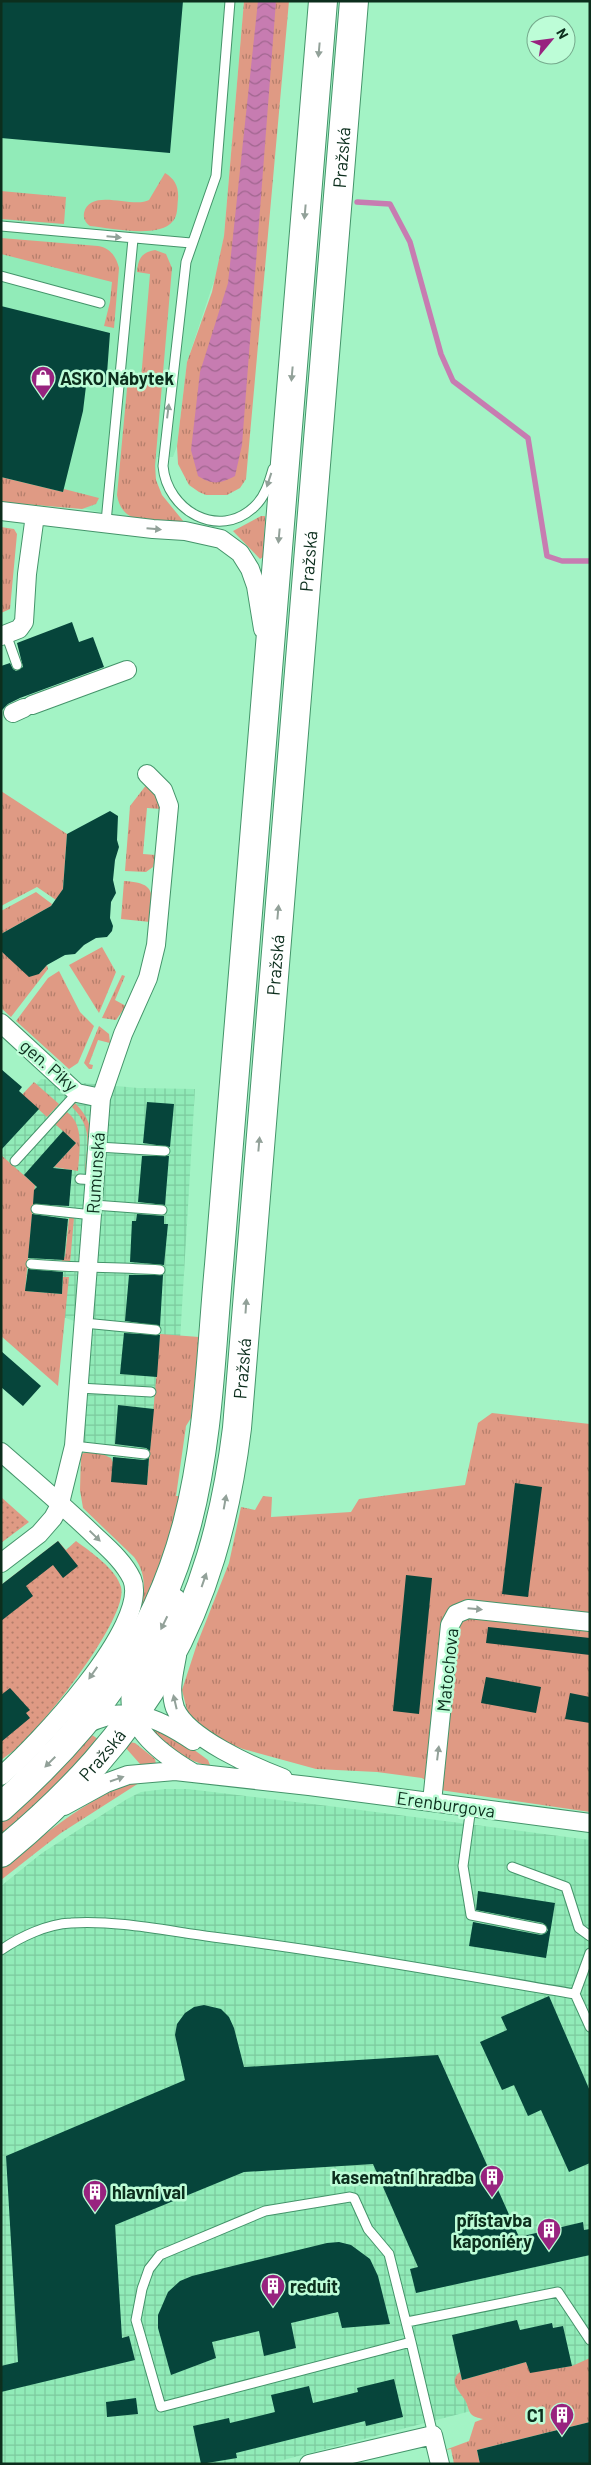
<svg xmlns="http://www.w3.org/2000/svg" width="591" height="2465" font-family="Barlow,sans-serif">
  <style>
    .built { fill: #91ebb8 }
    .industrial { fill: url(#industrial-grid) }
    .grass { fill: url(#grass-tufts) }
    .garden { fill: url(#garden-dots) }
    .water { fill: url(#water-waves) }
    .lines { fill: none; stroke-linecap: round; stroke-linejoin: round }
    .stream { stroke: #c77cb1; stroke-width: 5.5 }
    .building { fill: #06453b }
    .service-casing { stroke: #44946a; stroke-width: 11 }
    .minor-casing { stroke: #44946a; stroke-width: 20 }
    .primary-casing { stroke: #44946a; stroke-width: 30 }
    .service { stroke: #fff; stroke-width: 9 }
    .minor { stroke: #fff; stroke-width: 18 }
    .primary { stroke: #fff; stroke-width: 28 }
    .oneway { fill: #92a199 }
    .labels { text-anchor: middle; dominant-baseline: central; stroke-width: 5; stroke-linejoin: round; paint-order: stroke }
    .street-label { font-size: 18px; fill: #0c2e1d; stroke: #bdfdd7 }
    .poi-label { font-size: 18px; font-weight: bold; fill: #0c2e1d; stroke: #bdfdd7; text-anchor: start }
  </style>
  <defs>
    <pattern id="industrial-grid" width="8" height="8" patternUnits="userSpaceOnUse" patternTransform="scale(1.25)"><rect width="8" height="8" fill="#91ebb8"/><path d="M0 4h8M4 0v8" fill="none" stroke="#7cca9e"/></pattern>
    <pattern id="grass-tufts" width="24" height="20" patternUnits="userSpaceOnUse" patternTransform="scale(1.25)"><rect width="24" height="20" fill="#df9a84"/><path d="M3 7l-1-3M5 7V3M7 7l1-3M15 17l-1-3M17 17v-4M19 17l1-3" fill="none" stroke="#b37e6b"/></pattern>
    <pattern id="garden-dots" width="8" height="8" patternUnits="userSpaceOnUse" patternTransform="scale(1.25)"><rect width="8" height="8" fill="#df9a84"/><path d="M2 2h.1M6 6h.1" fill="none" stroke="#b37e6b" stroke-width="1.8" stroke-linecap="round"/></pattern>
    <pattern id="water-waves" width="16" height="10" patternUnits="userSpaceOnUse" patternTransform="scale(1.25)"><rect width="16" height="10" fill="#c77cb1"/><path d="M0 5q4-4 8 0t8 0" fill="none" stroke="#a0668f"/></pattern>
  </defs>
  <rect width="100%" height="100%" fill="#a3f3c5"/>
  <path class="built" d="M1 1H244L224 236 218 269 187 362 177 446 173 457H157L151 522 85 509 1 502Z"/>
  <path class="industrial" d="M41 1079 138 1088 195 1089 170 1508 129 1512 66 1443 74 1321 16 1300 1 1231V1121Z
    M165 1789H188L337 1807 590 1840V2380L268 2464H1V1886L42 1853 127 1799 141 1792Z"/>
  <path class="grass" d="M244 1H289L246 479 240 488 227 495H206L199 492 189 485 178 464 177 446 187 362 212 292 224 236Z
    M165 173C175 179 179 187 178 199 177 207 178 215 173 221 159 239 111 228 90 226 86 223 83 219 84 213 90 187 133 209 149 200Z
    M1 191 66 197 64 224 1 219Z
    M1 238 98 246C110 248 116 256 119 268L114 328 104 326 110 302 112 282 1 254Z
    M155 250 166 254 172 268 155 466 156 480 162 495 184 522C159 522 122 528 117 495L128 378 141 379 150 274 137 272C138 260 141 252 155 250Z
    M1 477 63 492 64 489 99 498 96 504 82 509 1 502Z
    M261 516H265V521L263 557 260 559 233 531Z
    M1 527 14 529 17 534 10 609 1 613Z
    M147 784 154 789 161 809 147 808 143 854 156 855 153 867 146 872 125 871 130 806Z
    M1 791 67 834 63 889 56 900 37 887 1 906Z
    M124 881C158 883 152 894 150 922L121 919Z
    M36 892 52 904 51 906 1 934V911Z
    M102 947 116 972 99 1013 69 965Z
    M1 951 39 974 47 965 48 969 11 1017 1 1008Z
    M59 971 80 1012 94 1026 78 1063 69 1069 16 1021 48 978Z
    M122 975 125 976 115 1000 126 1006 116 1020 102 1018Z
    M99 1026 109 1034 110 1043 98 1040 89 1064 93 1065 92 1069H89L84 1063Z
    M34 1082 59 1104 47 1117 26 1098 1 1117Z
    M75 1103C98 1127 91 1141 89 1172L85 1171C87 1143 93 1128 72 1107Z
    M67 1112C85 1125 79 1152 78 1171L54 1167 76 1143 55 1124Z
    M1 1155 35 1185 25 1291 62 1294 63 1277H69L58 1386 1 1336Z
    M69 1218H74L70 1263 62 1261 61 1257H65Z
    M160 1334 199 1337 191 1418 186 1426 176 1496H179L175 1527 142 1615 129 1629C142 1605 152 1581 134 1557L83 1508 80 1490 81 1454C90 1450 102 1453 111 1458 116 1471 132 1484 147 1484Z
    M492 1413 590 1424V1812L440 1790 422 1778 377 1772 316 1769 243 1749 220 1740 195 1723 188 1714 182 1690 197 1644 229 1563 241 1507 255 1510 263 1496 272 1497 271 1517 351 1512 359 1499 465 1485 478 1423Z
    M151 1726 167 1730 208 1760 210 1765C192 1766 161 1740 150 1728Z
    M92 1735 101 1741 1 1838V1822Z
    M129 1742 135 1743 155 1759 156 1764H140L125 1747Z
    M134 1782 139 1783 61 1833 1 1880V1868C42 1837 85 1799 134 1782Z
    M590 2358V2422L477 2450 480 2464H454L451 2449 445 2450 469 2441 475 2422 483 2419C480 2418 476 2418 472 2415 468 2411 468 2405 465 2400 459 2391 448 2381 460 2372L462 2380 526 2362 531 2372 572 2366Z"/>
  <path class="garden" d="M1 1497 29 1522 1 1543Z
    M58 1541 66 1550 76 1541C91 1552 116 1569 121 1587 129 1617 47 1719 25 1741 18 1748 9 1754 1 1760V1585Z"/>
  <path class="water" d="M258 1H276L242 445 235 476C220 484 212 485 198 476L191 450 200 372 228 283Z"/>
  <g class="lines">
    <path class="stream" d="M357 202 390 204 410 242 441 354 453 381 528 438 547 556 562 561H590"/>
  </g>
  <path class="building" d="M1 1H183L170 153 1 138Z
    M1 306 110 333 106 387 86 386 83 411 63 492 1 477Z
    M72 622 79 642 93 637 104 667 20 698 8 704 1 711V666L10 663 13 669 16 671 23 667 17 643Z
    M110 811 118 816 117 840 119 847 115 860 113 880 116 893 111 902 110 918 113 926 112 931 107 937 96 938 84 945 75 954 65 955 47 965 39 974 29 977 1 951V934L51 906 63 889 67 834Z
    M1 1069 22 1087 19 1091 39 1109 1 1150Z
    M147 1102 174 1104 170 1147 143 1143Z
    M63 1131 76 1143 53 1168 72 1170 69 1206 33 1204 34 1190 37 1187 24 1175Z
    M142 1156H169L165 1205 138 1202Z
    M32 1214 68 1219 64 1260 28 1258Z
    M137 1214 164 1216V1224H168L164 1265 130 1262 132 1221H136Z
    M28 1269 63 1272 62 1294 25 1291Z
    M129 1275H163L160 1326 125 1321Z
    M124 1333 160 1335 157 1377 120 1374Z
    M1 1351 41 1386 23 1406 1 1387Z
    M118 1405 154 1409 150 1451 146 1448 115 1444Z
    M113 1457 144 1460 149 1458 147 1485 111 1482Z
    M515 1483 542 1487 528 1597 502 1594Z
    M58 1541 78 1566 63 1578 53 1565 26 1586 33 1596 1 1621V1585Z
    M406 1575 432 1578 419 1714 393 1711Z
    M488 1627 590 1638V1655L486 1643Z
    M486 1677 541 1687 536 1713 481 1703Z
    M10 1688 30 1710 26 1713 30 1718 1 1742V1695Z
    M570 1693 590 1697V1723L565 1719Z
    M478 1891 555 1903 546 1958 469 1946 473 1922 541 1935 546 1933 548 1930 543 1923 476 1910Z
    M549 1996 590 2091V2163L569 2172 541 2110 528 2116 514 2085 502 2090 480 2042 507 2030 501 2017Z
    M204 2005 221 2009 229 2017 234 2028 244 2067 438 2055 519 2237 583 2222 584 2230 590 2229V2255L416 2293 410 2269 418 2267 373 2164 244 2172 115 2225 122 2338 129 2336 135 2360 1 2392V2366L18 2362 6 2156 185 2080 175 2035 177 2024 185 2013 194 2007Z
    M339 2242 351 2245 370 2259 378 2276 390 2324 342 2328 338 2312 291 2323 296 2348 264 2356 259 2331 212 2342 216 2358 171 2375 158 2328V2315L168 2292 180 2281 192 2276 327 2243Z
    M517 2320 520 2330 552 2323 553 2328 563 2326 572 2366 530 2373 526 2362 462 2380 452 2335Z
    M394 2379 403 2417 366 2426 365 2421 236 2453 237 2458 201 2464 193 2426 229 2418 230 2423 275 2412 271 2395 309 2386 313 2403 358 2392 357 2388Z
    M136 2398 138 2414 107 2417 106 2402Z
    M590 2422V2464H480L477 2450Z"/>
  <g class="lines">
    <defs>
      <path id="service" d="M230 1 216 176 186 262 163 466C167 511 219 540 254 507 265 497 269 483 273 469
        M1 226 191 243
        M1 276 100 303
        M106 522 133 239
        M6 634 17 665
        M98 1147 165 1151
        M15 1161 77 1093
        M80 1179 96 1180
        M94 1205 162 1210
        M36 1209 93 1215
        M31 1264C74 1268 117 1267 160 1270
        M84 1323 156 1330
        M79 1388 151 1392
        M74 1446 145 1454
        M471 1807 463 1866 471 1915 542 1929
        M512 1867 566 1887 579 1928 590 1936
        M1 1950C20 1937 47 1924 71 1923 118 1920 167 1931 213 1937 334 1952 455 1974 575 1994
        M590 1953 575 1994 590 2027
        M350 2197 354 2198 368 2229 389 2254 411 2342 161 2407 136 2320 142 2289 149 2269 160 2255 265 2211Z
        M407 2322 558 2292 590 2340
        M411 2342 433 2435"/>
      <path id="minor" d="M1 511 153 529 185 531 221 539 240 553 250 569 256 586 263 629
        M1 636 19 629 24 622 27 574 35 515
        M32 705 127 670
        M13 713 24 708
        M1 1023 77 1093 101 1098
        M1 1452C33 1480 65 1507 95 1536 109 1549 124 1562 132 1579 151 1625 35 1747 1 1776
        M1 1563 39 1534 53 1518 59 1507 74 1446 101 1098 123 1034 148 978 156 945 169 806 163 790 147 774
        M176 1598C168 1618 157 1637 147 1657 143 1665 137 1672 134 1680 118 1723 160 1753 192 1772
        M177 1656C174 1673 169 1691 175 1708 187 1738 254 1767 283 1778
        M85 1725C127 1703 157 1717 193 1741
        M432 1802 450 1625 456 1614 468 1609 590 1622
        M64 1806 106 1783 128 1775 175 1771 309 1786 590 1823
        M309 2464 433 2435 440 2464"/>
      <g id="primary">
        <path d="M1 1807C91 1727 156 1642 187 1524 209 1440 211 1350 219 1265L323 1"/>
        <path id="s1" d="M1 1853C146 1733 214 1616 237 1428L354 1"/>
      </g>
    </defs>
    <use href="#service" class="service-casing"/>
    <use href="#minor" class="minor-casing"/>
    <use href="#primary" class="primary-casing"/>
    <use href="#service" class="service"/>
    <use href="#minor" class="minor"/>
    <use href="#primary" class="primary"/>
  </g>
  <defs><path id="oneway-solid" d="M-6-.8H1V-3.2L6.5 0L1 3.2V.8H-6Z" transform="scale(1.25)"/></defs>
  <g class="oneway">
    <use href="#oneway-solid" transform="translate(319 50) rotate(95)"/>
    <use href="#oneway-solid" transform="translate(305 212) rotate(95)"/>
    <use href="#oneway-solid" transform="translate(114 237) rotate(5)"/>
    <use href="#oneway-solid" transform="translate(292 374) rotate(95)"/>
    <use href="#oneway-solid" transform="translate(168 411) rotate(-83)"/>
    <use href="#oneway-solid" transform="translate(269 480) rotate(108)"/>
    <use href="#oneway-solid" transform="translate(154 529) rotate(5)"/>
    <use href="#oneway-solid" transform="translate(279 536) rotate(95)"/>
    <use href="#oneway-solid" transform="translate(278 912) rotate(-85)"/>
    <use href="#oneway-solid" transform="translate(259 1144) rotate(-85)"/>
    <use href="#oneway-solid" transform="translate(246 1306) rotate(-86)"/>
    <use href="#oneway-solid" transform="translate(225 1502) rotate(-80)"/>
    <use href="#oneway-solid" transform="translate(95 1536) rotate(44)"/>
    <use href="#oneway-solid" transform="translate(204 1580) rotate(-71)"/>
    <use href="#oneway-solid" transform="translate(475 1609) rotate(5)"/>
    <use href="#oneway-solid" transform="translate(164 1623) rotate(116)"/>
    <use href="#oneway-solid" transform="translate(93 1673) rotate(125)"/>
    <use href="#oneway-solid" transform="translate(175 1702) rotate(-103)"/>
    <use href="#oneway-solid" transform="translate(438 1753) rotate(-83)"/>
    <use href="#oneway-solid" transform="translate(50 1762) rotate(135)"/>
    <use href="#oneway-solid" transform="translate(117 1779) rotate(-19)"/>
  </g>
  <defs>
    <symbol id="shop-pin" viewBox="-11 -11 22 30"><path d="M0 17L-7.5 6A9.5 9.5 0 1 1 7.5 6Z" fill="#98237f" stroke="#bdfdd7"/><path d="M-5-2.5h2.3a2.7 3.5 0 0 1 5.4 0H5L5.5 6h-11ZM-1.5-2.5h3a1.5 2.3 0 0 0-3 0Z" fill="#fff"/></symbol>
    <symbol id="building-pin" viewBox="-11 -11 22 30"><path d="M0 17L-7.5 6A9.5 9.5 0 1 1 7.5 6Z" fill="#98237f" stroke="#bdfdd7"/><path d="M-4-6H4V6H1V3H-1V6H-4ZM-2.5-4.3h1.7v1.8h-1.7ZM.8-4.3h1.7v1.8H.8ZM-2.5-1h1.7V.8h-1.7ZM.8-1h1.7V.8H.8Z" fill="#fff"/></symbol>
  </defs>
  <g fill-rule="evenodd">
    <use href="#shop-pin" x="29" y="364" width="28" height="38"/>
    <use href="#building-pin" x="478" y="2163" width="28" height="38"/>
    <use href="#building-pin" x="81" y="2178" width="28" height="38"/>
    <use href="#building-pin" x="535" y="2216" width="28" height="38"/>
    <use href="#building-pin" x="259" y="2272" width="28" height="38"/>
    <use href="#building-pin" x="548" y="2401" width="28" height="38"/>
  </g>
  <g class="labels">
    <g class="street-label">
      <text stroke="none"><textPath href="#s1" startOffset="1775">Pražská</textPath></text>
      <text stroke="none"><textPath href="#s1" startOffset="1370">Pražská</textPath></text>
      <text stroke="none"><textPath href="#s1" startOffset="965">Pražská</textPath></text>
      <text transform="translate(49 1065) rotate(41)">gen. Píky</text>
      <text transform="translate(95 1173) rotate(-86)">Rumunská</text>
      <text stroke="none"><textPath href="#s1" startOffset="560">Pražská</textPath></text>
      <text transform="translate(447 1670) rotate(-84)">Matochova</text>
      <text stroke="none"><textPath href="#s1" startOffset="141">Pražská</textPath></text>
      <text transform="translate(446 1804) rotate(8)">Erenburgova</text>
    </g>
    <g class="poi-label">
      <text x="60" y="378">ASKO Nábytek</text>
      <text x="474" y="2177" text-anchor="end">kasematní hradba</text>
      <text x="112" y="2192">hlavní val</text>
      <text x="532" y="2220" text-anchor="end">přístavba<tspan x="532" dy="21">kaponiéry</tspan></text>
      <text x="290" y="2286">reduit</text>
      <text x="544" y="2415" text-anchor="end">C1</text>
    </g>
  </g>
  <rect width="591" height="2465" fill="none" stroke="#0c2e1d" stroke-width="5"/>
  <g transform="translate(551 40) rotate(61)"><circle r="24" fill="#bdfdd7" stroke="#76aa8d"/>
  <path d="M0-4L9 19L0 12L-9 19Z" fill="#98237f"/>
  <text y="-8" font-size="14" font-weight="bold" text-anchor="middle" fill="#0c2e1d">N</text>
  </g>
</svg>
